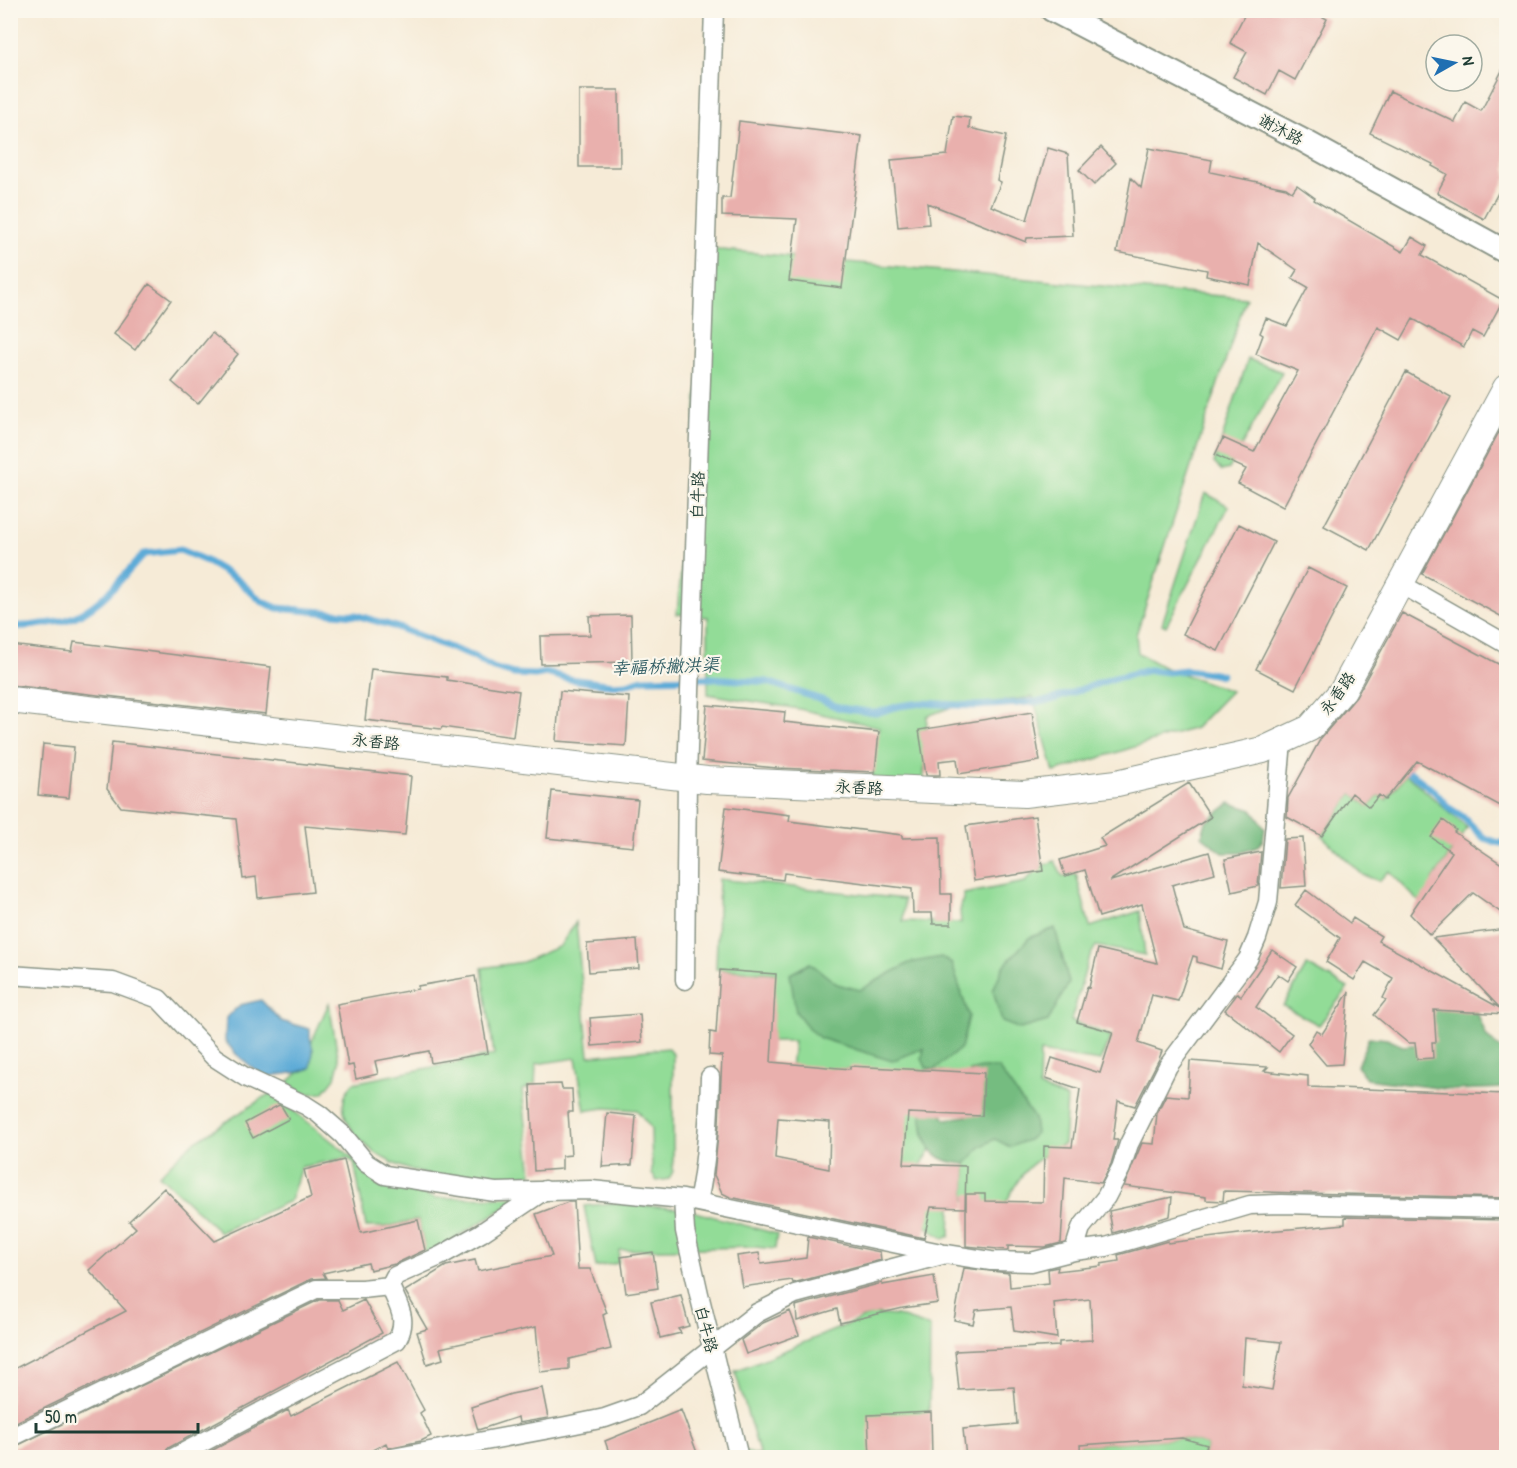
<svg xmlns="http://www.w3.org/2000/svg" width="1517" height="1468" font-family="'Patrick Hand','LXGW WenKai TC',sans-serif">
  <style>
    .green { fill: #92dc97; stroke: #588c66; stroke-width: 1.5 }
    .forest { fill: #75bc80; stroke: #4a7c5a; stroke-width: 1.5 }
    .water { fill: #5dabd7; stroke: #3e7486; stroke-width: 1.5 }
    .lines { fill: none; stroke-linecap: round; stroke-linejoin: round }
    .stream { stroke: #5dabd7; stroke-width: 7 }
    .building { fill: #e9b0ad; fill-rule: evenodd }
    .minor-casing { stroke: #8a9486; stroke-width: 21 }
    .tertiary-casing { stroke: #8a9486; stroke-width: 26 }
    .secondary-casing { stroke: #8a9486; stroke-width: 28 }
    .minor { stroke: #fff; stroke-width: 18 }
    .tertiary { stroke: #fff; stroke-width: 22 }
    .secondary { stroke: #fff; stroke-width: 26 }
    .labels { text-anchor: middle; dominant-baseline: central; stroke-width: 4.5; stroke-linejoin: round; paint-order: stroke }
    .street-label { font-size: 16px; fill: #1f3d34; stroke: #fbf7ec }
    .water-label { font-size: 18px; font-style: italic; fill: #325e65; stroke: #fbf7ec }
  </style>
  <rect width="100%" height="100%" fill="#fbf7ec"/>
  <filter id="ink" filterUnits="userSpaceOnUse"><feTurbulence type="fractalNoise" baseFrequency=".0167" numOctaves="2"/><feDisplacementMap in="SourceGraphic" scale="12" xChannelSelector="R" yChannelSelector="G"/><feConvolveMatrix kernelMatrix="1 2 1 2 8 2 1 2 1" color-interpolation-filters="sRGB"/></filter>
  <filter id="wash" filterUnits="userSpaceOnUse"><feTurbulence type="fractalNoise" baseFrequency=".008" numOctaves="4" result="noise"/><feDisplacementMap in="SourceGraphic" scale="24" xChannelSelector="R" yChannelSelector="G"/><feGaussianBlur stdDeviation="1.35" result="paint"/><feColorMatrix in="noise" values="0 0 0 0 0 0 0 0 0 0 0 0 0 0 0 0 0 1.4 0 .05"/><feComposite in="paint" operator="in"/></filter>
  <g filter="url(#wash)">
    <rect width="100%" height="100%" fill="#f6ebd7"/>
    <path class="green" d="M711 249 1144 290 1246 298 1136 635 1138 653 1163 667 1231 691 1195 728 1054 772 1033 697 949 708 927 716 923 790 871 787 879 727 799 709 708 694V617L677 614Z
      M1248 359 1282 372 1229 469 1222 471 1214 463Z
      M1205 493 1229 506 1166 626 1162 624Z
      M1406 774 1467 828 1433 880 1427 910 1389 871 1379 881 1363 875 1322 836 1352 793 1369 807 1379 795 1386 800Z
      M1055 861 1063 877 1076 874 1090 927 1140 911 1145 955 1096 946 1088 960 1071 1021 1111 1036 1100 1061 1040 1052 1039 1087 1067 1098 1064 1144C1031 1162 1022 1169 1006 1203L965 1200 969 1085 962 1074 934 1070 791 1068 794 1041H771L774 973 716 969 719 879 904 899 903 921 961 923 960 911 964 894 1025 882 1039 867Z
      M576 922 589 1056 668 1048 673 1054V1171L669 1179 657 1181 652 1174 651 1128 637 1110 604 1108 585 1111 576 1058 536 1064 535 1085 522 1090 532 1174C515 1176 498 1181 482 1181 435 1180 378 1169 351 1128 341 1111 340 1098 353 1083L494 1055 482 968 523 962 560 946Z
      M1307 965 1348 988 1319 1025 1283 1006Z
      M329 1003 339 1062 335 1078 323 1093C308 1095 299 1094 288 1082L299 1072 311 1068 313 1050 311 1043Z
      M271 1093 367 1169 393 1186 436 1198 522 1197 426 1256 418 1220 385 1227H366L354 1162 346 1158 301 1167 290 1201 220 1232 159 1175 191 1144Z
      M906 1100H921L924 1137 931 1150 917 1171 951 1206 950 1236 944 1239 900 1207Z
      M613 1203 685 1209 777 1234 775 1249 754 1247 619 1250 618 1263 596 1267 584 1206Z
      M873 1314 897 1316 930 1327 929 1414 873 1457 734 1458 743 1451 760 1456 735 1371Z
      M1182 1438 1207 1445 1203 1458 1081 1457 1080 1445Z"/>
    <path class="forest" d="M1230 803 1252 810 1265 828 1263 840 1257 847 1240 853H1223L1202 836 1206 822Z
      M1055 928 1069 983 1048 1021 1020 1029 1002 1022 993 990 1003 967 1029 938Z
      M941 957 952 964 969 1016 961 1048 934 1070 926 1067 922 1059 924 1048 892 1061 820 1038 810 1030 796 1012 790 974 810 963 837 984 860 990 909 963Z
      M1429 1009 1477 1012 1487 1037 1506 1053V1088L1453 1090 1366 1079 1357 1066 1369 1037 1387 1039 1403 1046 1432 1043Z
      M981 1068H998L1034 1118 1036 1133 1028 1140 1010 1147 995 1139 980 1147 966 1164C924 1162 924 1137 920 1103L932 1104 946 1119 967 1116 970 1071Z"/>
    <path class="water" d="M261 1000 281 1021 310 1029V1037L313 1050 311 1068 299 1072 264 1077 236 1054 225 1041 226 1018 240 1005Z"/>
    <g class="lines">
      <path class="stream" d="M10 626C22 627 32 626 43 624 51 623 59 622 66 620 100 609 121 578 144 554L180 550 204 560 238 580 261 601 277 608 356 615 399 628 474 657 493 668 514 674 535 675 546 673 569 679 613 685 627 684 642 679 710 678 768 682 822 700 840 708 876 713 899 706 922 703 976 706 1048 701 1111 679 1149 670 1168 672 1187 670 1221 675
        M1402 766 1435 792 1449 808 1463 817 1484 838 1499 843H1506"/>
    </g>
    <g id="blocks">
      <path class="building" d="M1247 10H1310L1327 19 1295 80 1279 71 1267 95 1233 77 1247 52 1230 43Z
        M1506 63V178L1484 219 1437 193 1447 174 1432 166 1433 164 1370 133 1390 91 1455 122 1465 102 1481 111Z
        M579 90H619L620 167H579Z
        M953 116 970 118 969 128 1006 136 997 180 1001 182 991 206 1027 220 1048 148 1068 154 1073 236 1027 238 1026 242 927 203 929 224 898 227 891 160 947 155Z
        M739 121 862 136 842 288 789 281 797 219 722 216V198H730Z
        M1101 147 1116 163 1094 185 1079 170Z
        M1149 148 1212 160 1210 172 1286 188 1292 192 1297 185 1315 198 1314 200 1403 252 1412 237 1427 246 1422 255 1503 300 1483 337 1472 331 1464 347 1413 319 1401 340 1378 327 1283 507 1238 483 1246 469 1215 455 1223 438 1254 452 1298 371 1256 354 1263 335 1260 333 1266 318 1287 326 1308 287 1292 278 1297 270 1258 243 1250 285 1206 276 1207 270 1117 252 1131 178 1141 188Z
        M149 284 171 300 135 350 114 334Z
        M212 333 238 354 198 404 172 382Z
        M1406 372 1451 397 1369 550 1324 526Z
        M1506 419V619L1422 574Z
        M1239 524 1274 542 1218 651 1183 634Z
        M1308 568 1347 588 1295 689 1256 669Z
        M1402 613 1506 668V809L1417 761 1385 800 1379 795 1369 807 1352 793 1322 836 1287 817 1288 798 1321 738 1356 697Z
        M631 615 632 662 541 664 540 636 590 635 589 616Z
        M74 642 271 667 266 714 10 685V645L72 652Z
        M371 669 447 677V680L519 691 513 737 442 727 441 729 365 720Z
        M560 691 629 697 626 746 556 741Z
        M707 705 785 712 784 722 879 732 875 772 777 768 702 761Z
        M1032 712 1040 761 959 774 957 759 939 761 940 775H926L919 730Z
        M112 742 411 776 405 835 305 826 313 892 258 898 256 877 243 879 236 819 121 807 107 789Z
        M43 744 74 747 69 798 38 795Z
        M1189 783 1211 817 1111 880V881L1209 852 1215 873 1172 885 1184 930 1228 942 1221 969 1197 962V957L1193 956 1178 1001 1152 995 1138 1043 1162 1051 1159 1059 1135 1106 1118 1101 1113 1140H1118L1111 1164 1101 1183 1065 1178 1061 1243 1045 1247 1008 1246V1250L966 1246V1194H985V1201L1043 1202 1044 1146 1072 1147 1080 1089 1046 1078 1052 1058 1100 1073 1113 1032 1077 1022 1087 987 1089 988 1098 949 1157 963 1142 904 1099 917 1085 870 1065 876 1060 860 1105 846 1100 838Z
        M552 791 638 800 633 847 547 838Z
        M726 807 790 815 789 821 902 835V838L940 837 941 894H951V924H933L932 913H913L912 889 784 873 783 880 718 872Z
        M1035 816 1043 871 974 881 966 826Z
        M1443 820 1456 830 1454 832 1506 867V916L1473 893 1430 935 1410 914 1452 852 1431 837Z
        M1303 838 1306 886 1281 888 1285 839Z
        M1261 852 1258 886 1232 892 1225 859Z
        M1306 890 1350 923 1353 918 1381 936 1378 941 1500 1008 1433 938 1506 929V1014L1434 1010 1436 1042H1432L1433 1058 1417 1059 1415 1043H1408L1374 1015 1386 1000 1383 998 1393 978 1365 962 1354 980 1326 962 1340 938 1295 905Z
        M637 940 639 968 589 972 587 944Z
        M1272 950 1297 967 1288 981 1278 974 1256 1007 1292 1034 1279 1052 1225 1010 1238 993 1241 996Z
        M720 970 776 974 771 1062 850 1069V1066L984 1073 982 1116 908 1113 904 1164 966 1166 965 1208 931 1207 924 1238 730 1197 722 1193 714 1175 719 1124 722 1056 709 1055 710 1032 716 1033ZM778 1118 830 1122 829 1169 775 1158Z
        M475 976 488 1053 431 1063 429 1051 375 1061 378 1074 356 1079 353 1065 348 1066 337 1004 418 989V986Z
        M1349 992 1342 1064 1326 1065 1308 1044 1316 1030 1322 1034Z
        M640 1014 642 1042 592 1046 590 1018Z
        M1190 1061 1268 1067 1264 1071 1308 1076V1087L1506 1094V1198L1224 1191 1223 1201 1206 1200V1197L1124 1186 1142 1143 1154 1144 1157 1113 1166 1095 1188 1097Z
        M561 1084 562 1089H572L573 1112H568L571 1155 562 1156V1169L534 1171 530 1085Z
        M279 1105 282 1107 289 1119 253 1138 245 1123Z
        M607 1113 636 1116 632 1165 602 1167Z
        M344 1160 361 1233 418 1220 425 1250 395 1264 370 1270 368 1263 323 1273 326 1278 311 1279 10 1425V1371L126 1311 89 1270 136 1228 129 1221 164 1188 215 1241 311 1197 304 1170Z
        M1172 1197 1170 1216 1113 1233 1109 1211Z
        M568 1202H574L578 1269H590L607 1313 603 1315 611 1349 569 1359V1369L540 1372 536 1327 440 1348 443 1359 427 1364 417 1332 427 1329 405 1291 446 1266 475 1260 478 1271 552 1256 536 1214Z
        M1345 1217 1506 1220V1458H1203L1207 1445 1182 1438 1080 1445 1081 1458H1041L1040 1452 1007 1458H966L963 1429 1017 1424 1014 1387 959 1390 955 1351 1059 1346V1342L1092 1340 1090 1299 1054 1303 1057 1338 1014 1331 1011 1307 976 1310 973 1324 954 1320 964 1268 1009 1273 1010 1287 1049 1283 1048 1269 1058 1267 1057 1271 1101 1266V1264L1119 1261 1118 1255 1168 1241V1243L1247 1233 1345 1224ZM1245 1338 1281 1342 1272 1390 1242 1385Z
        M808 1237 880 1252 881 1260 793 1283 792 1280 742 1287 737 1256 759 1253 761 1264 806 1258Z
        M653 1252 658 1288 626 1293 621 1257Z
        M934 1276 938 1303 903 1308 840 1323 837 1309 797 1321 796 1306 799 1305 882 1283V1285Z
        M681 1295 689 1326 678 1329 681 1333 660 1338 651 1302Z
        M319 1300H338L343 1310 364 1300 382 1333 168 1448 162 1458H10V1449Z
        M790 1311 799 1335 746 1354 741 1340 763 1323Z
        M398 1362 424 1410 420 1413 431 1436 421 1441 388 1448 386 1443 357 1458H198L288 1410 291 1416Z
        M542 1388 548 1418 519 1423 518 1417 478 1430 471 1407 511 1394Z
        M681 1410 699 1458H611L605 1441Z
        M931 1412 932 1458H870L868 1415Z"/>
    </g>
  </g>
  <g filter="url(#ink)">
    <use href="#blocks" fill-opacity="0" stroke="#8a9486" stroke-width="1.5"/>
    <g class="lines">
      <defs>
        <path id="minor" d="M1401 584 1506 644
          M10 975 113 982 159 999 214 1057 245 1077 305 1105 319 1114 343 1135 366 1163 385 1175 495 1192 591 1190 683 1199 941 1253
          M685 980 687 777 714 10
          M683 1199 685 1231 699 1294 739 1458
          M698 1202C707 1161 709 1118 710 1077
          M1074 1251 1081 1228 1106 1197 1121 1168 1129 1144 1168 1066 1248 959 1257 938 1268 902 1282 741
          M10 1438 316 1289H362L390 1286
          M173 1458 397 1340C409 1319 398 1306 390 1286L395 1276 440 1256 481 1233 545 1190
          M392 1458 566 1426 605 1418 639 1406 757 1313 795 1294 946 1254 991 1261 1031 1262 1074 1251 1106 1247 1250 1205 1281 1204 1506 1209"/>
        <path id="tertiary" d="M1052 10 1306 142 1506 252"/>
        <path id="secondary" d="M10 700 707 780 1024 794 1117 783 1263 750 1310 728 1343 690 1506 388"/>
      </defs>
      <use href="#minor" class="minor-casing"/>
      <use href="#tertiary" class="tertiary-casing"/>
      <use href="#secondary" class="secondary-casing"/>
      <use href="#minor" class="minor"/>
      <use href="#tertiary" class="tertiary"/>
      <use href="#secondary" class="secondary"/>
    </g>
  </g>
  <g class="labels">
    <g class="street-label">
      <text transform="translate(1281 129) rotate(28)">谢沐路</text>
      <text transform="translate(697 495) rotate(-88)">白牛路</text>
      <text transform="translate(1337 693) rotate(-54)">永香路</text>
      <text transform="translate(376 741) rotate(6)">永香路</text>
      <text transform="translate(859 787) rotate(3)">永香路</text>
      <text transform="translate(707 1329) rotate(76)">白牛路</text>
    </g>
    <g class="water-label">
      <text transform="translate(665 666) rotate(-2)">幸福桥撇洪渠</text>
    </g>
  </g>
  <rect width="1517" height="1468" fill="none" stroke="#fbf7ec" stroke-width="36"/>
  <g transform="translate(1454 63) rotate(81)"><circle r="28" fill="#fbf7ec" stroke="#a3ada2" stroke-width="1.5"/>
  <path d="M0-4.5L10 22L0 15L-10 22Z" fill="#1f6fb2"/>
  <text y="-9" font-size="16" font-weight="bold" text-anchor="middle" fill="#1f3d34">N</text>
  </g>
  <path d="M36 1423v9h162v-9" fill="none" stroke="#1f3d34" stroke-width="3"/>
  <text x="45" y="1423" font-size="18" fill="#1f3d34" stroke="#fbf7ec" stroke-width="4.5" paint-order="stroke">50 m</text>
</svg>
